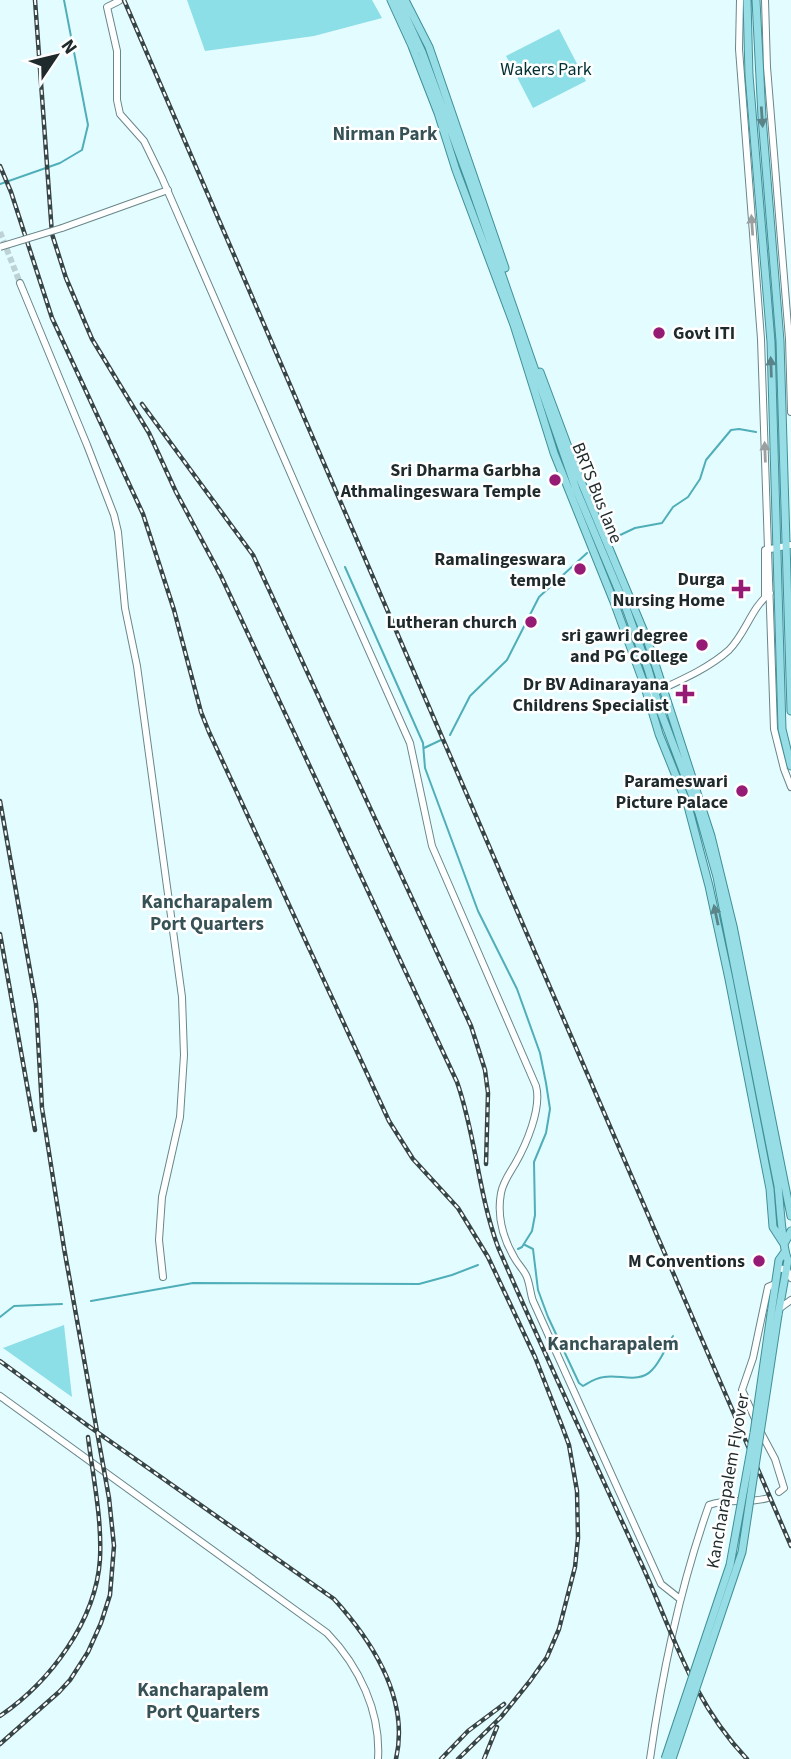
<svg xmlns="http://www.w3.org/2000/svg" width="791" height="1759" font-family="'Source Sans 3',sans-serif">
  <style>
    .green { fill: #8cdee7 }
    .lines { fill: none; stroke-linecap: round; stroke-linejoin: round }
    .stream { stroke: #4faeb8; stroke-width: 2 }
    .secondary-tunnel { stroke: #bcd2d5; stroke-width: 6; stroke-dasharray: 6 3; stroke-linecap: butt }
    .secondary-casing { stroke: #698689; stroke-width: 8 }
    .primary-casing { stroke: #3f9099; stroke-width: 9 }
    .secondary { stroke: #fff; stroke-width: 6 }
    .primary { stroke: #97dde5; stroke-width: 7 }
    .rail-casing { stroke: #374547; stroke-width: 4.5 }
    .rail { stroke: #fff; stroke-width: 2; stroke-dasharray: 5; stroke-linecap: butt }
    .secondary-bridge-casing { stroke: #698689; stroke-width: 8; stroke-linecap: butt }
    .primary-bridge-casing { stroke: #3f9099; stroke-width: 9; stroke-linecap: butt }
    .secondary-bridge { stroke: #fff; stroke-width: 6 }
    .primary-bridge { stroke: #97dde5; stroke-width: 7 }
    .oneway { fill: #5a8488 }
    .oneway2 { fill: #9a9fa0 }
    .poi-dot { fill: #961b75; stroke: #fff; stroke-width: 2.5 }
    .labels { text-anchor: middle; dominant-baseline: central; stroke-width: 5; stroke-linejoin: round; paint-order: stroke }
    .park-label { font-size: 18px; fill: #002f34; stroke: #fff }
    .poi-label { font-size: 18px; font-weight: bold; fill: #1e2a2c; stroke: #fff; text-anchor: end }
    .street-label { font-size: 18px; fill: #1e2a2c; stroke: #fff }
    .neighbourhood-label { font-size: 19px; font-weight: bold; fill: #375256; stroke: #fff }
  </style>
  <rect width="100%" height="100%" fill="#e3fcff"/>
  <path class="green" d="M187 0H372L382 18 314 36 205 51Z
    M559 29 586 81 533 108 506 56Z
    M64 1325 72 1397 3 1348Z"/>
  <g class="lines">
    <path class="stream" d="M0 184 60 163 82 150 88 125 64 0
      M616 537 635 528 662 523 673 507 688 497 700 479 706 460 731 430 739 429 756 432
      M345 567 423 743 425 768 478 911 517 989 540 1053 546 1083 550 1109 546 1133 534 1162 535 1215 532 1231 522 1247 518 1249
      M450 735 470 696 507 660 539 597 587 553
      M424 748 441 740
      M525 1245 533 1249 538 1290 548 1317 579 1383 583 1386C590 1382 595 1378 604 1377 620 1374 639 1384 652 1370 661 1361 666 1346 673 1336
      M91 1301 193 1283 419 1284 452 1275 478 1265
      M0 1317 14 1306 62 1304"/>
    <path class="secondary-tunnel" d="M0 232 20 283"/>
    <defs>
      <path id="secondary" d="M740 0 739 49 761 339 774 729 784 769 791 787
        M765 0 767 67 789 339 791 412
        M119 1 107 7 117 51V100L120 114 144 141 162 178 317 534 410 743 432 846 536 1086C542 1108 526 1145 515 1164 509 1174 503 1182 501 1193 497 1215 503 1238 514 1257 517 1263 523 1269 526 1275 530 1283 530 1293 533 1301L661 1584 680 1599
        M62 228 168 190
        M20 283 87 445 114 515 118 532 125 608 137 666 182 997 184 1055 180 1117 162 1197 159 1240 163 1277
        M765 597V550L791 545
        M647 696C674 683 707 670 729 650 746 633 751 608 770 593
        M778 1268 787 1270 791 1278
        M780 1308 791 1300
        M0 1396 327 1633C359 1666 381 1712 378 1759
        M756 1421 742 1390 753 1358 768 1287 775 1284
        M760 1431 775 1459 784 1488 779 1492
        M650 1759C662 1673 680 1587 709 1505 728 1498 749 1504 768 1498"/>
      <path id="primary" d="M391 0 412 46 438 113 456 170 514 325 554 453 614 602 644 684 659 734 688 806 709 886 729 979 770 1189 773 1227 784 1244 791 1231
        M398 0 422 52 469 180 576 489 626 608 648 669 660 710 699 813 717 877 778 1186C780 1203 782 1249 788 1260L778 1315
        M405 0 429 47 505 268
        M747 0 749 75 771 342 782 729 791 766
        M756 0 762 117 780 341 791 711
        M540 372 580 479 647 639 711 836 733 926 791 1216
        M771 1314 779 1260 784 1253"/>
    </defs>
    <use href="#secondary" class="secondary-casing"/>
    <use href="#primary" class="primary-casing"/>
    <use href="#secondary" class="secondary"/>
    <use href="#primary" class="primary"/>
    <defs>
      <path id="rail" d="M35 0 52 234 66 278 92 339 149 433 176 492 221 576 457 1082C476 1136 478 1193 498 1247 544 1353 593 1458 641 1563 674 1635 691 1700 747 1759
        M124 0 791 1546
        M0 166 11 192 52 318 143 514 174 610 201 712 209 732 389 1121 413 1159 458 1208 488 1257 535 1357 562 1426 569 1445 577 1491 578 1538 575 1567 559 1629 547 1657 530 1681 501 1717 458 1759
        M142 404 253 555 471 1026 485 1070 488 1093 486 1164
        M0 801 36 1004 42 1108 64 1248 109 1498 114 1546 110 1595 101 1623 88 1652 70 1680 59 1692 0 1744
        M0 934 35 1130
        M0 1361 87 1425 334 1599C372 1641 410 1698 396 1759
        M0 1716C50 1682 96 1621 100 1559 102 1518 93 1477 88 1437
        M441 1759 468 1731 504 1704
        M484 1759 497 1727"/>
    </defs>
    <use href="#rail" class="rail-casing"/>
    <use href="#rail" class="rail"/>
    <defs>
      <path id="secondary-bridge" d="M0 247 62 228"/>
      <path id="primary-bridge" d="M665 1759 730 1565 754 1433 771 1314
        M672 1759 742 1552 778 1315"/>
    </defs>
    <use href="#secondary-bridge" class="secondary-bridge-casing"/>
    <use href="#primary-bridge" class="primary-bridge-casing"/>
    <use href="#secondary-bridge" class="secondary-bridge"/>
    <use href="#primary-bridge" class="primary-bridge"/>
  </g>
  <defs><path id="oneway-solid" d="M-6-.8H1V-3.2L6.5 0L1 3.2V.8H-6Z" transform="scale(1.75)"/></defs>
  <g class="oneway">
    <use href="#oneway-solid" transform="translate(762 117) rotate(86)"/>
    <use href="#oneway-solid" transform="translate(771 367) rotate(-92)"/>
    <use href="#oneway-solid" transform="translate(716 915) rotate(-102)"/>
  </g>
  <g class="oneway2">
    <use href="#oneway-solid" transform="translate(752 225) rotate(-94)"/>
    <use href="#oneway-solid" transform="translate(765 452) rotate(-92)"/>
  </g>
  <g class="poi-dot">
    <circle cx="659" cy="333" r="7"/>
    <circle cx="555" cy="480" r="7"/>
    <circle cx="580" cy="569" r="7"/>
    <path d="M737.5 578.5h7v7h7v7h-7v7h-7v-7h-7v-7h7z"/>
    <circle cx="531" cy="622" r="7"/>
    <circle cx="702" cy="645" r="7"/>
    <path d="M681.5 683.5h7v7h7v7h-7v7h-7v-7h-7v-7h7z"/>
    <circle cx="742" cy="791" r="7"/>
    <circle cx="759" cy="1261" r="7"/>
  </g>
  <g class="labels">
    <g class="park-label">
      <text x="546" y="69">Wakers Park</text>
    </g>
    <g class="poi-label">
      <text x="673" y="333" text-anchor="start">Govt ITI</text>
      <text x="541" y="470">Sri Dharma Garbha<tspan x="541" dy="21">Athmalingeswara Temple</tspan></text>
      <text x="566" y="559">Ramalingeswara<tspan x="566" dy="21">temple</tspan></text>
      <text x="725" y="579">Durga<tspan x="725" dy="21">Nursing Home</tspan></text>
      <text x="517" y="622">Lutheran church</text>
      <text x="688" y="635">sri gawri degree<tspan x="688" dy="21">and PG College</tspan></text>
      <text x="669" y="684">Dr BV Adinarayana<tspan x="669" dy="21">Childrens Specialist</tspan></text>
      <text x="728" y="781">Parameswari<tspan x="728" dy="21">Picture Palace</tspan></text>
      <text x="745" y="1261">M Conventions</text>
    </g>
    <g class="street-label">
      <text transform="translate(597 493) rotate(68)">BRTS Bus lane</text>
      <text transform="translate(728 1481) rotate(-80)">Kancharapalem Flyover</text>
    </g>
    <g class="neighbourhood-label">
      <text x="385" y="134">Nirman Park</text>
      <text x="207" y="902">Kancharapalem<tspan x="207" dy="22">Port Quarters</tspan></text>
      <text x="613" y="1344">Kancharapalem</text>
      <text x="203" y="1690">Kancharapalem<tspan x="203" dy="22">Port Quarters</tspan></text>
    </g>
  </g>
  <g transform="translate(56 56) rotate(55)" stroke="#ffffff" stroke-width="5" paint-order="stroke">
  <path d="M0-5L12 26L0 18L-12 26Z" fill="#1e2a2c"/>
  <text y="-10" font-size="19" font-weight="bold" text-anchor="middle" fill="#1e2a2c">N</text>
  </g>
</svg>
